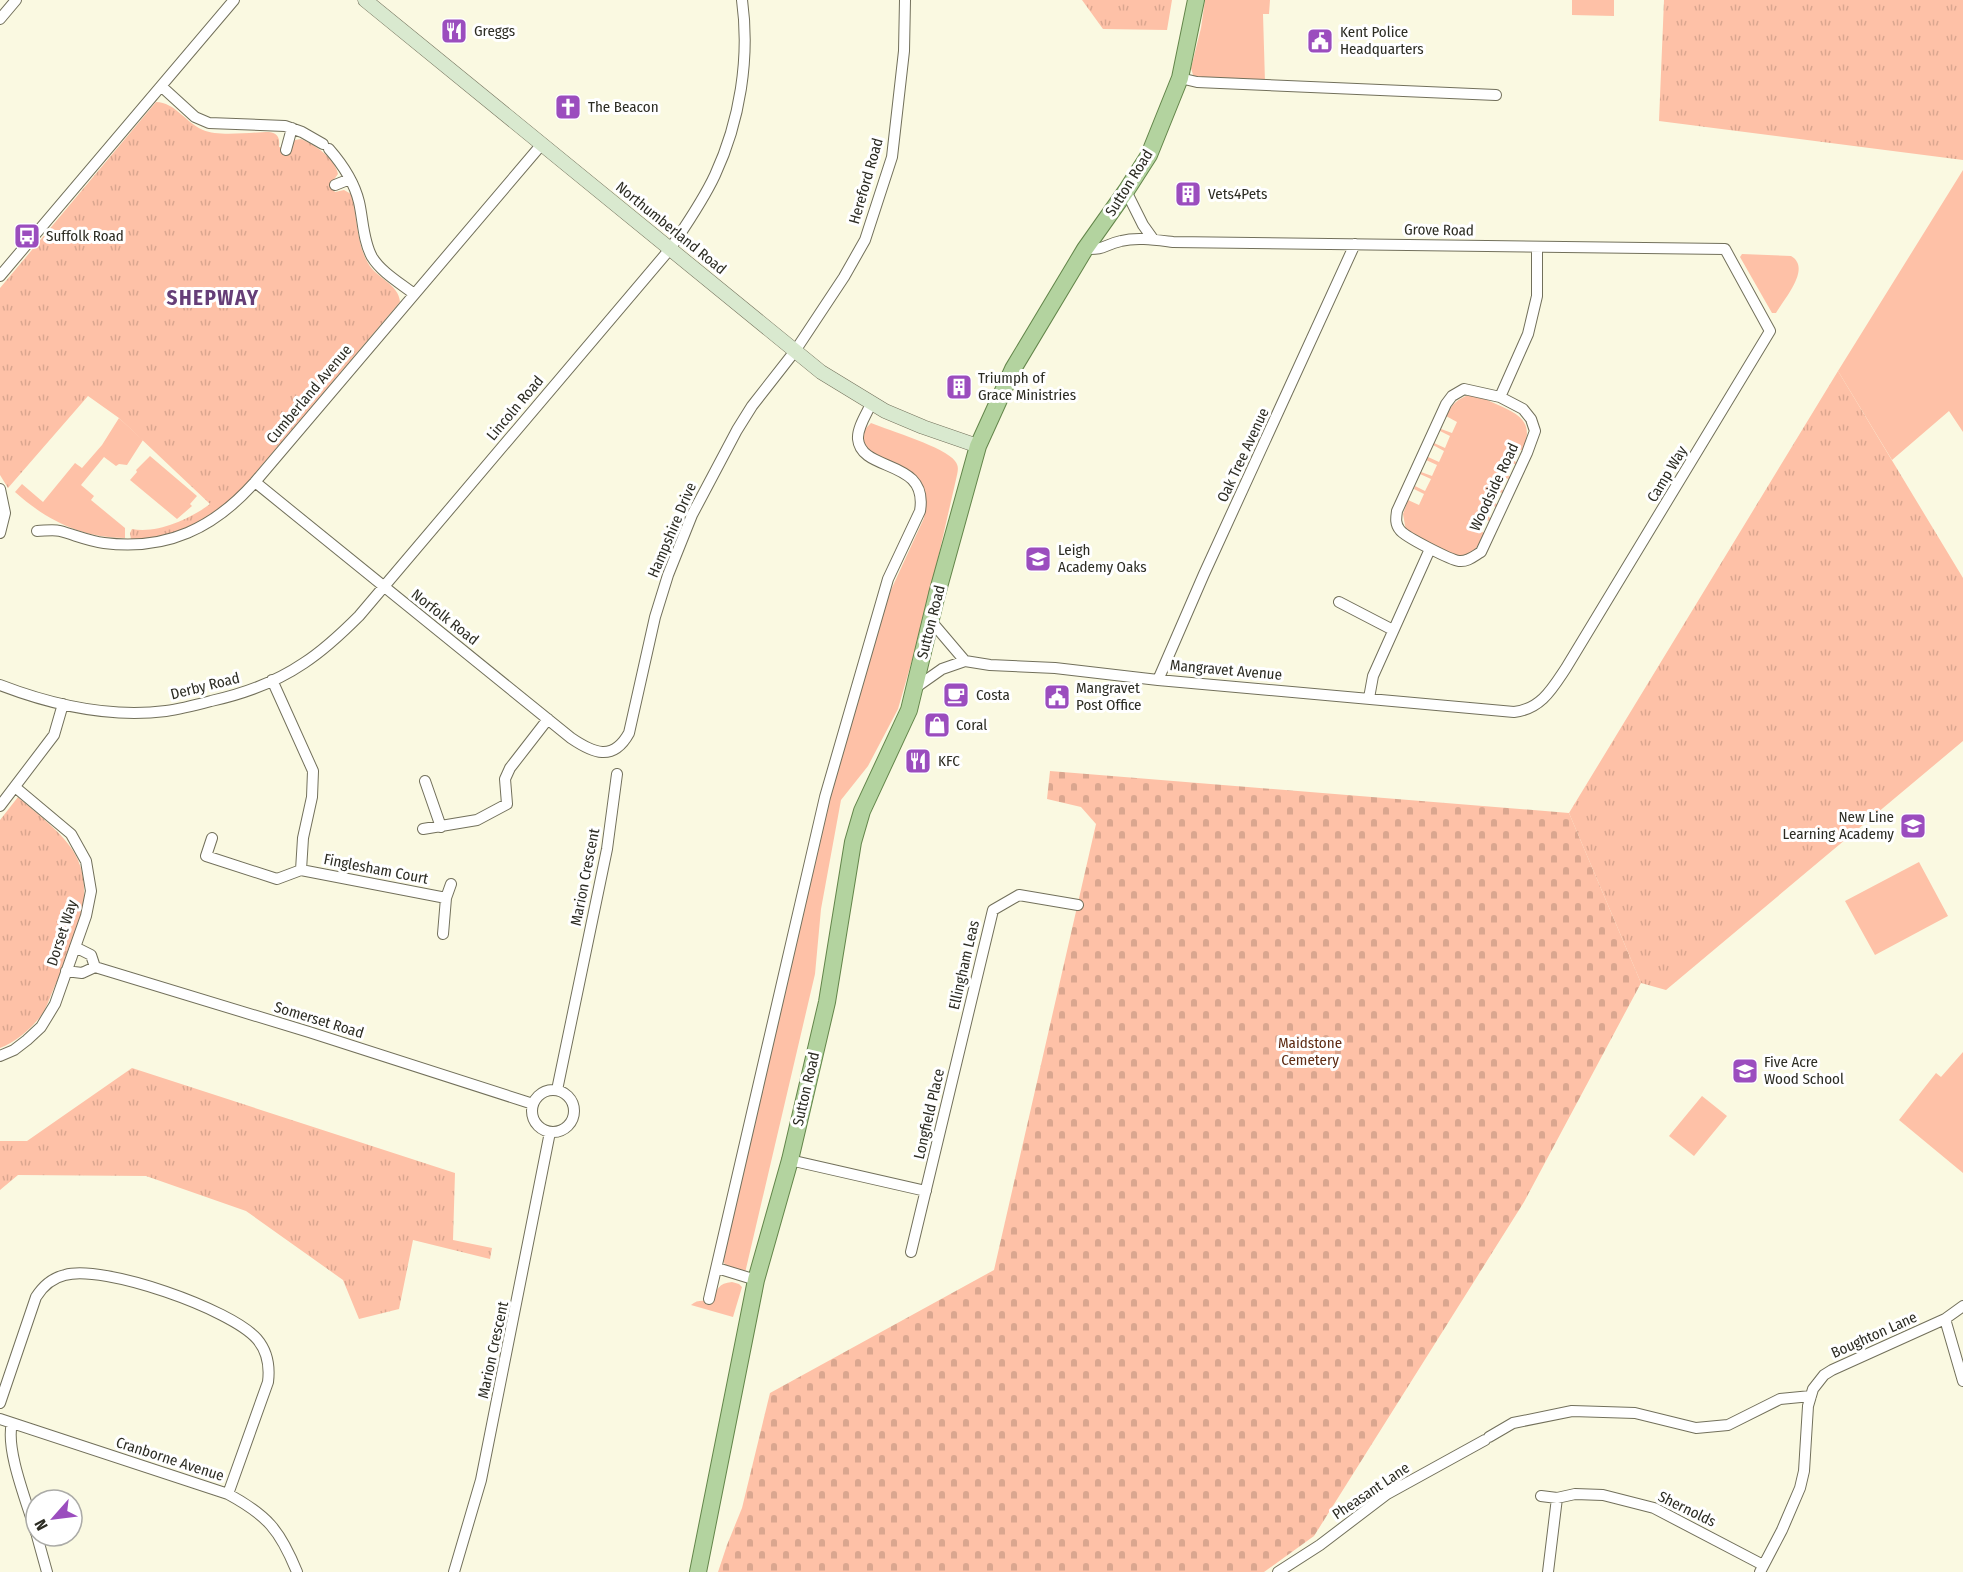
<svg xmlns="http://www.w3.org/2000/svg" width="1963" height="1572" font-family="'Fira Sans Condensed',sans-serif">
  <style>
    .green { fill: #fec1a7 }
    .cemetery { fill: url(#cemetery-stones) }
    .park { fill: url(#park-tufts) }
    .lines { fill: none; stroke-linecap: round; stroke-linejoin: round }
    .street-casing { stroke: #72705b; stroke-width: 12 }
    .secondary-casing { stroke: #72705b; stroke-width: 15 }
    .primary-casing { stroke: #63854a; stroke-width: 18 }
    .street { stroke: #fff; stroke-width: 10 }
    .secondary { stroke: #d9e9cf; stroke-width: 14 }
    .primary { stroke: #b3d39f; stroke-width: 16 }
    .labels { text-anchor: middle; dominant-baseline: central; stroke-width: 6; stroke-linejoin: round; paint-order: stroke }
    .poi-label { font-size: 15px; fill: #2c2c23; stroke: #fff; text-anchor: start }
    .street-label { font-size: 15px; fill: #2c2c23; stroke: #fff }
    .park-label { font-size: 15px; fill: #5e2c14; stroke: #fff }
    .district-label { font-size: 21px; font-weight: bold; letter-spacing: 1.5px; fill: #653e77; stroke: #fff }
  </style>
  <defs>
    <pattern id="cemetery-stones" width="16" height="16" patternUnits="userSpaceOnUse" patternTransform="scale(1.5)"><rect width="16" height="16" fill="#fec1a7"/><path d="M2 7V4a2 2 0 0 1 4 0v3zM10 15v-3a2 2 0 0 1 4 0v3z" fill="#daa68f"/></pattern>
    <pattern id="park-tufts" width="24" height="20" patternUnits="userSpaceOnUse" patternTransform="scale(1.5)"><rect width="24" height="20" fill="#fec1a7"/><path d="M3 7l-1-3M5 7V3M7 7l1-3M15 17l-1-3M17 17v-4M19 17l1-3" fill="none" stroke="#daa68f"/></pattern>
  </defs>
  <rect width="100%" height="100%" fill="#faf9e1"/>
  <path class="green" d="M1205 0H1270L1269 14H1263L1265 82 1198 79 1193 75 1191 68 1201 28Z
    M1572 0H1614V16L1572 15Z
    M1963 170V432L1949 411 1892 460 1838 371Z
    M1742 254 1791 256C1812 268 1784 299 1776 313H1772L1740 257Z
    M1469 395C1479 395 1487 400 1496 404 1521 415 1534 422 1523 451L1513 446 1508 458 1518 463 1517 465 1506 461 1501 472 1511 477 1510 480 1500 475 1495 486 1505 491 1504 494 1493 489 1488 500 1499 505 1498 508 1487 503 1482 514 1493 519 1491 522 1480 517 1475 528 1486 534C1477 548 1470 558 1453 557L1406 531 1403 514 1408 500 1419 505 1424 494 1414 489 1415 486 1425 491 1431 479 1420 474 1421 472 1432 476 1437 465 1426 460 1428 457 1439 462 1444 451 1433 445 1434 443 1445 448 1450 436 1440 431 1441 429 1452 433 1457 422 1446 416C1451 405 1457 399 1469 395Z
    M119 418 143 440 127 465 119 464 116 466 104 457 81 485 94 496 91 500 125 528V538C82 538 46 520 15 492L22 484 43 502 75 463 82 468 102 445Z
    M871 423C890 431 945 447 955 461 959 466 958 470 957 475L925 615 898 709 868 766 841 800 821 909 815 974 745 1273 726 1267 723 1260 829 794 885 603 924 518 926 501 923 487 918 480 868 453 862 439 865 429Z
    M150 456 197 496 190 504 192 506 177 519 130 480 137 472 136 470Z
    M1919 862 1948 916 1875 955 1845 901Z
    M1963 1052V1173L1899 1120 1936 1073 1941 1077Z
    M1702 1096 1727 1116 1694 1156 1669 1136Z
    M732 1282 739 1284 742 1287 733 1317 691 1305C698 1299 705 1301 713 1302 715 1290 719 1283 732 1282Z"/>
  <path class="cemetery" d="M1050 771 1569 813 1641 983 1524 1202 1314 1536 1264 1572H718L727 1545 742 1508 770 1393 994 1270 1096 824 1081 807 1047 799Z"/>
  <path class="park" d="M1082 0H1172L1167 30 1103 29Z
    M1664 0H1963V160L1659 121Z
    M156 102C175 102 186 123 203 130 219 137 251 132 269 132 278 133 280 138 279 147L288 149 295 140 301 139C315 145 335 158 338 174L330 185 335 192 344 190 351 194C358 216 356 243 368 263 376 278 399 284 400 302L235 497 202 523 163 536 131 540 130 533 132 529C157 534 190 519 210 504L119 418 88 396 8 488 0 475V288Z
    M1838 371 1963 578V741L1666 990 1641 983 1569 813Z
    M18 797C37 814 68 836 78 860 96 902 71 950 54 988 50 997 46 1010 40 1017 31 1029 14 1043 0 1048V820Z
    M132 1068 455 1173 453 1240 492 1248 490 1259 413 1240 399 1309 359 1319 343 1280 246 1211 146 1176 18 1175 0 1190V1141H27Z"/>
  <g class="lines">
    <defs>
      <path id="street" d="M0 19 16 0
        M1180 78 1197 82 1496 95
        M161 86 195 117 209 123 285 126 302 132 323 144
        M329 149C343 165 354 181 359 202 363 219 363 241 372 257 381 272 400 283 414 294
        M286 150 292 128
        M335 185 350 179
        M1126 191 1143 225 1153 239
        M0 276 234 0
        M1464 389 1500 397 1523 409 1531 419 1535 431 1527 453 1481 552C1474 556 1468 562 1459 561 1451 560 1405 537 1400 530 1395 524 1396 518 1397 511L1446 404 1452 396Z
        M1500 397 1528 334 1537 296V247
        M255 482 571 738C593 753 613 762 629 733L655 617 668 575 692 515 737 430 752 406 795 351 844 277 865 240 892 157 904 51 905 0
        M0 489 5 513 0 533
        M37 531C44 531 53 529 60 531 75 535 89 541 104 543 167 551 214 528 255 482L542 144
        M1339 602 1393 630
        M931 621 965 661 990 665 1055 668 1158 680 1514 712C1541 709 1552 689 1566 668L1770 331 1725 249 1173 242C1156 240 1137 237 1121 241 1103 245 1106 250 1085 249
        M1158 680 1204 574 1355 244
        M0 685C52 705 110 718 166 711 181 709 196 705 211 701 243 694 276 682 304 663 324 650 342 633 359 616L670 249C686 225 703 201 715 175 740 121 750 58 742 0
        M915 688 942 669 965 661
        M1369 698 1373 676 1430 549
        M425 781 441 827
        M0 806 54 735 63 704
        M423 829 477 820 507 804 505 779 510 768 548 719
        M212 838 206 856 277 879 301 870 303 838 312 797 313 771 272 680
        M301 870 446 898 443 934
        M446 898 451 884
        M75 947 91 955 95 967 309 1032 533 1104
        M66 971 82 973 95 967
        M0 1056 14 1050 27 1040 41 1027 55 1004 86 916 91 891 86 861 71 834 15 787
        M557 1090 607 849 617 774
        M532 1111a21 21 0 1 1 42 0a21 21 0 1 1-42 0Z
        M790 1160 926 1191
        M911 1252 993 910 1019 895 1078 905
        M717 1268 756 1280
        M709 1299 825 797 888 579 920 511C929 458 861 473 858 439 857 428 867 413 871 404
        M1945 1319 1963 1381
        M0 1403 36 1297C43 1286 52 1278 65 1275 103 1264 231 1309 257 1339 268 1352 270 1366 268 1382L228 1494
        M0 1419 228 1494C267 1515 280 1530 297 1572
        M12 1423C5 1450 28 1505 36 1533
        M1489 1437 1513 1423 1572 1411 1635 1413 1696 1428 1728 1425 1780 1399 1811 1396
        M1541 1496 1557 1498 1575 1494 1603 1495 1654 1508 1763 1565
        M37 1536 47 1572
        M454 1572 481 1480 550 1132
        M1278 1572 1320 1545 1387 1494 1485 1440
        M1548 1572 1557 1498
        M1760 1572 1782 1530 1800 1488 1804 1471 1808 1406 1813 1389 1824 1375 1832 1370 1945 1319 1963 1306"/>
      <path id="secondary" d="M365 0 821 372 885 411 923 427 978 446"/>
      <path id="primary" d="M698 1572 756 1280 790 1160 827 1002 853 842 862 811 909 710 937 594 978 446 1013 369 1085 249 1126 191 1149 155 1180 78 1196 0"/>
    </defs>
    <use href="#street" class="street-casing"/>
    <use href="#secondary" class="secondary-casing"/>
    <use href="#primary" class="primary-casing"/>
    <use href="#street" class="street"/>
    <use href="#secondary" class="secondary"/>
    <use href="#primary" class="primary"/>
  </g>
  <defs>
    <symbol id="restaurant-square" viewBox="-11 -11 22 22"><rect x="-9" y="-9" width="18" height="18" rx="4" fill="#9b4dbe" stroke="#fff"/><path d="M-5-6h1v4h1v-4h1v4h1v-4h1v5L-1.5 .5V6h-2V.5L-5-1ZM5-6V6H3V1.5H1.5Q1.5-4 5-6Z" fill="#fff"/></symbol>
    <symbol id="civic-square" viewBox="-11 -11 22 22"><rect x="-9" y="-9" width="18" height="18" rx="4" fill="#9b4dbe" stroke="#fff"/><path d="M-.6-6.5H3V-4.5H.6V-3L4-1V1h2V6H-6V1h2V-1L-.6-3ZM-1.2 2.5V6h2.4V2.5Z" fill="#fff"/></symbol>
    <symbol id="church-square" viewBox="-11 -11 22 22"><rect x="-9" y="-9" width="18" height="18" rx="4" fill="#9b4dbe" stroke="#fff"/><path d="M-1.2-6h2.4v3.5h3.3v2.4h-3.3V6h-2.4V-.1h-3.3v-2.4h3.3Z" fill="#fff"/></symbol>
    <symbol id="building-square" viewBox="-11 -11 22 22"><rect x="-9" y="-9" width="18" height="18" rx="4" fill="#9b4dbe" stroke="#fff"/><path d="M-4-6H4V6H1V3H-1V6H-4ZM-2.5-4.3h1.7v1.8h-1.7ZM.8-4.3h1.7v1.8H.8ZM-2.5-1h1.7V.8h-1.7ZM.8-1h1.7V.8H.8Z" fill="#fff"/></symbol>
    <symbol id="bus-square" viewBox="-11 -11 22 22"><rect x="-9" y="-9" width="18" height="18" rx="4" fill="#9b4dbe" stroke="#fff"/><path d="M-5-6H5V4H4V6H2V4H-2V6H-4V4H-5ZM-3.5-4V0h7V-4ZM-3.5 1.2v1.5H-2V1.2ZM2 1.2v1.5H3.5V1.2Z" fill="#fff"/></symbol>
    <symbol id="school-square" viewBox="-11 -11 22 22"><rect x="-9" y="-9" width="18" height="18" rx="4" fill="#9b4dbe" stroke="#fff"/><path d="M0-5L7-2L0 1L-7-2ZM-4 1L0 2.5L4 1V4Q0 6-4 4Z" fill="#fff"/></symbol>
    <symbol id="cafe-square" viewBox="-11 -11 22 22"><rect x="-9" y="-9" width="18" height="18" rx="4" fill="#9b4dbe" stroke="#fff"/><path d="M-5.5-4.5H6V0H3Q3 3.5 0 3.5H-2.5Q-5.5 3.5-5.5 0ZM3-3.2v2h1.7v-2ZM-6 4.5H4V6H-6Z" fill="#fff"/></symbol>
    <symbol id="shop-square" viewBox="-11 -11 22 22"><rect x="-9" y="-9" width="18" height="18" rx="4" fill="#9b4dbe" stroke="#fff"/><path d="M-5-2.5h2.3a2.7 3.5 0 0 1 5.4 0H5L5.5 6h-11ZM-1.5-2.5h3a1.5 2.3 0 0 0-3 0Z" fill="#fff"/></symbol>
  </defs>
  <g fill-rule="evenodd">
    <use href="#restaurant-square" x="439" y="16" width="30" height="30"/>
    <use href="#civic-square" x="1305" y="26" width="30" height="30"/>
    <use href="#church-square" x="553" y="92" width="30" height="30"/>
    <use href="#building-square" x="1173" y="179" width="30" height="30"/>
    <use href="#bus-square" x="12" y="221" width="30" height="30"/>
    <use href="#building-square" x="944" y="372" width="30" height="30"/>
    <use href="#school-square" x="1023" y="544" width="30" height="30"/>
    <use href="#cafe-square" x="941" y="680" width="30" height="30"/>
    <use href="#civic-square" x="1042" y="682" width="30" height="30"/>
    <use href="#shop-square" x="922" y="710" width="30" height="30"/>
    <use href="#restaurant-square" x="903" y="746" width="30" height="30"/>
    <use href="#school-square" x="1898" y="811" width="30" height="30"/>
    <use href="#school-square" x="1730" y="1056" width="30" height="30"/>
  </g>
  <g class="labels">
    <g class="poi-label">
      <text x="474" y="31">Greggs</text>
      <text x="1340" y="32">Kent Police<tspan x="1340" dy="17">Headquarters</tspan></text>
      <text x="588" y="107">The Beacon</text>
      <text x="1208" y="194">Vets4Pets</text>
      <text x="46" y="236">Suffolk Road</text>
      <text x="978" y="378">Triumph of<tspan x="978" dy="17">Grace Ministries</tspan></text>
      <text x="1058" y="550">Leigh<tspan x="1058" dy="17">Academy Oaks</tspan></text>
      <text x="1076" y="688">Mangravet<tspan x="1076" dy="17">Post Office</tspan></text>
      <text x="976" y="695">Costa</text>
      <text x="956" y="725">Coral</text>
      <text x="938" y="761">KFC</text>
      <text x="1894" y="817" text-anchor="end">New Line<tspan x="1894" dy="17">Learning Academy</tspan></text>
      <text x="1764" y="1062">Five Acre<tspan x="1764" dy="17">Wood School</tspan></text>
    </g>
    <g class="street-label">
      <text transform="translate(866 181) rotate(-74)">Hereford Road</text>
      <text transform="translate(1129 183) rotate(-58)">Sutton Road</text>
      <text transform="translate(671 228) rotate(39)">Northumberland Road</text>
      <text transform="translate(1439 230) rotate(1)">Grove Road</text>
      <text transform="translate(309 394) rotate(-50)">Cumberland Avenue</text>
      <text transform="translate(515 408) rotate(-50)">Lincoln Road</text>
      <text transform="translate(1243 455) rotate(-65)">Oak Tree Avenue</text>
      <text transform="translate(1667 474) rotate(-59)">Camp Way</text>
      <text transform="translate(1494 487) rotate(-65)">Woodside Road</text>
      <text transform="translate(672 530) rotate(-67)">Hampshire Drive</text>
      <text transform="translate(445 617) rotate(38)">Norfolk Road</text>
      <text transform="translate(931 622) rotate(-76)">Sutton Road</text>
      <text transform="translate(1226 670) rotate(5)">Mangravet Avenue</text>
      <text transform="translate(205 686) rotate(-14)">Derby Road</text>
      <text transform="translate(376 869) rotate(11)">Finglesham Court</text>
      <text transform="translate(585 877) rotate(-79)">Marion Crescent</text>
      <text transform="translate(62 933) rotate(-72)">Dorset Way</text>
      <text transform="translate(964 965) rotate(-77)">Ellingham Leas</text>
      <text transform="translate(319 1020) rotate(17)">Somerset Road</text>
      <text transform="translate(806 1089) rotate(-77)">Sutton Road</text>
      <text transform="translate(929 1114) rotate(-77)">Longfield Place</text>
      <text transform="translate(1874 1335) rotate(-24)">Boughton Lane</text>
      <text transform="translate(493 1350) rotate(-78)">Marion Crescent</text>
      <text transform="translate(170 1459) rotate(18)">Cranborne Avenue</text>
      <text transform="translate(1371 1491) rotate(-34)">Pheasant Lane</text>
      <text transform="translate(1687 1509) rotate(26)">Shernolds</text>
    </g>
    <g class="park-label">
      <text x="1310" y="1043">Maidstone<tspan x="1310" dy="17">Cemetery</tspan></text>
    </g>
    <g class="district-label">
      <text x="213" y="298">SHEPWAY</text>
    </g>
  </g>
  <g transform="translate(54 1518) rotate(242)"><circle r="28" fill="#ffffff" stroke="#ababa7" stroke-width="1.5"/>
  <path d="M0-4.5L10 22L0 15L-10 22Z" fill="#9b4dbe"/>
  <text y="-9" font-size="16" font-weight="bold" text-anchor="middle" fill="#2c2c23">N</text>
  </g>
</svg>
